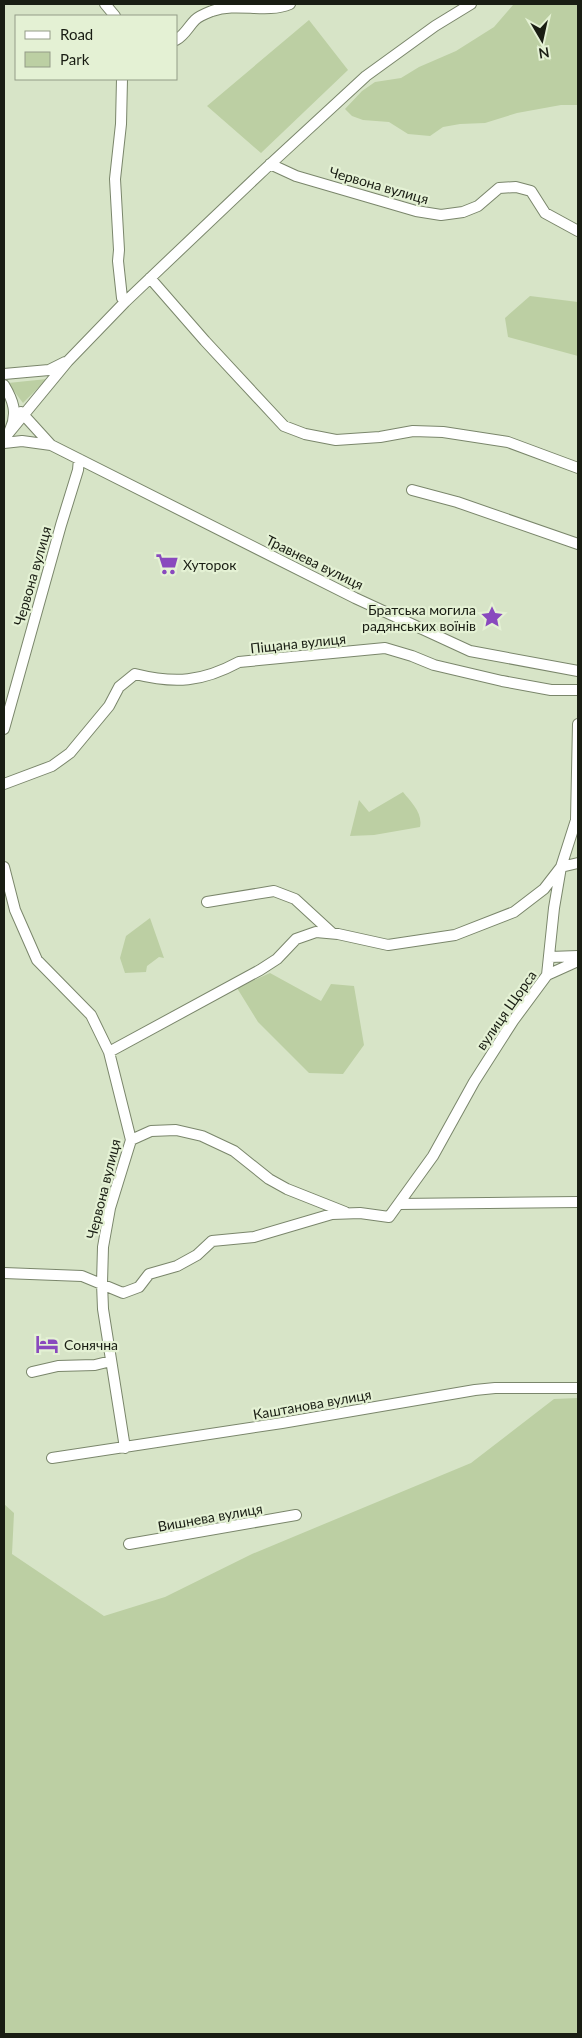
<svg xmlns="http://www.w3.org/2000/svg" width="582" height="2038" font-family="Lato,sans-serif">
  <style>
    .green { fill: #bccfa3 }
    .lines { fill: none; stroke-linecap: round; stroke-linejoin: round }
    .minor-casing { stroke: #7a866b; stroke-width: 12 }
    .minor { stroke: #fff; stroke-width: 10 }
    .labels { text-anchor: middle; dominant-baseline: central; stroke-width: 4.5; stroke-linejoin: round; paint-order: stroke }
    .street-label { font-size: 14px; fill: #191d13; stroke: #e4f1d4 }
    .poi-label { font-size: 14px; fill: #191d13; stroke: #e4f1d4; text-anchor: start }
  </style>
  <rect width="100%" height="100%" fill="#d7e4c7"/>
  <path class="green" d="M521 4H578V105H561L517 113 485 123 460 124 443 127 430 136 408 134 389 122 363 120 352 116 345 109 362 91 375 82 401 78 419 67 456 51 494 27 513 5Z
    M309 20 348 70 261 153 207 106Z
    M530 296 578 302V356L508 337 505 318Z
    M47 379 23 403 8 383Z
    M403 792C411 802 423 813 420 827L374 835 350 836 359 800 369 812Z
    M150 918 164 958 159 957 147 966 146 972 125 973 120 958 126 936Z
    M270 973 321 1001 331 984 354 986 364 1045 343 1074 309 1073 258 1022 237 988Z
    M578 1398V2034H4V1504L14 1513 12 1554 104 1616 165 1597 252 1554 471 1463 554 1399Z"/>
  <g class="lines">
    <defs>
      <path id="minor" d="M105 4 115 16
        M176 40C185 35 188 27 195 20 199 16 207 13 212 11 238 2 265 14 290 4
        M122 79 121 124 115 179 119 250 118 261 122 298 125 302
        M270 164 296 176 416 211 441 215 463 212 478 206 499 188 516 187 531 191 545 213 578 231
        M150 278 205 341 284 426 305 434 336 440 380 437 413 431 443 432 508 442 578 468
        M4 374 49 370 65 362
        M4 385C13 400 18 413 10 430
        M21 412 51 445
        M7 435 68 361 125 302 265 169 366 76 435 26 471 4
        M4 443 22 441 51 445 355 598 470 651 578 671
        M412 490 457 502 578 544
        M4 729 61 525 78 470 79 459
        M4 784 52 766 70 753 109 706 119 687 135 674C175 684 202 682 239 662L385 648 412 656 434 665 502 681 551 690H578
        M4 867 15 910 37 960 91 1015 109 1052 131 1140 110 1208 103 1247 102 1283 103 1309 125 1448
        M207 902 274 891 295 899 332 933
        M550 957 578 956
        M547 975 578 961
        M109 1052 260 970 277 959 296 939 316 932 338 934 388 945 455 935 514 912 544 889 561 867 578 863
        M131 1140 151 1131 176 1130 202 1136 234 1151 269 1179 287 1189 345 1212
        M399 1204 578 1202
        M4 1273 82 1276 123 1293 139 1287 149 1274 177 1266 197 1255 212 1241 254 1237 332 1214 360 1213 389 1217 433 1156 474 1082 513 1021 547 975 554 908 561 867 576 820 578 724
        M32 1372 58 1366 95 1365 111 1361
        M52 1458 282 1423 475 1390 495 1388H578
        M129 1544 296 1515"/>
    </defs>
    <use href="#minor" class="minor-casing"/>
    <use href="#minor" class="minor"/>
  </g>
  <defs>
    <symbol id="supermarket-bare" viewBox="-9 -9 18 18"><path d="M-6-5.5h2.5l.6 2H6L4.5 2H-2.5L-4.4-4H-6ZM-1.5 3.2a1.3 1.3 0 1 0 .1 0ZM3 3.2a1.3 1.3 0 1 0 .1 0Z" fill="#8949be" stroke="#e4f1d4" stroke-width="2.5" paint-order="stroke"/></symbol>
    <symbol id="sight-bare" viewBox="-9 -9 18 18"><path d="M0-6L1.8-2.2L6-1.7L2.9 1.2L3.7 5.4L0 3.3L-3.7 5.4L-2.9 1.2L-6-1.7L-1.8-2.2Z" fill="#8949be" stroke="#e4f1d4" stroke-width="2.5" paint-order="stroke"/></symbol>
    <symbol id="hotel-bare" viewBox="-9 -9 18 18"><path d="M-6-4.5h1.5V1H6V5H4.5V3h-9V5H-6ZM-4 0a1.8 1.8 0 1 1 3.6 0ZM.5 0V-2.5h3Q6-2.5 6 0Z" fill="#8949be" stroke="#e4f1d4" stroke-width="2.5" paint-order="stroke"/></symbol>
  </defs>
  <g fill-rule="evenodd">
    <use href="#supermarket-bare" x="151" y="548" width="32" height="32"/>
    <use href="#sight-bare" x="476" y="601" width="32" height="32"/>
    <use href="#hotel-bare" x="31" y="1328" width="32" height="32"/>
  </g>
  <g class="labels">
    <g class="street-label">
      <text transform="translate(379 185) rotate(16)">Червона вулиця</text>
      <text transform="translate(315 562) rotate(26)">Травнева вулиця</text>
      <text transform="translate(32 576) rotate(-74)">Червона вулиця</text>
      <text transform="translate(298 643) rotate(-6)">Піщана вулиця</text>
      <text transform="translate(506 1010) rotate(-55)">вулиця Щорса</text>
      <text transform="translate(103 1189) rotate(-76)">Червона вулиця</text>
      <text transform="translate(312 1404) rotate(-10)">Каштанова вулиця</text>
      <text transform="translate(210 1517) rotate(-10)">Вишнева вулиця</text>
    </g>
    <g class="poi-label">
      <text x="183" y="564">Хуторок</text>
      <text x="476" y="609" text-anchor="end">Братська могила<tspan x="476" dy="16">радянських воїнів</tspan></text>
      <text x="64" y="1344">Сонячна</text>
    </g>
  </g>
  <rect width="582" height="2038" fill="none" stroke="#191d13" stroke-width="10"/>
  <rect x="15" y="15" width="162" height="65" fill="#e4f1d4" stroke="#939c87"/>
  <rect x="25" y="31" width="25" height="8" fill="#ffffff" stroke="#939c87"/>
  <text x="60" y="40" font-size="15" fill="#191d13">Road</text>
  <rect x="25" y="52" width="25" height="15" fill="#bccfa3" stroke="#939c87"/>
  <text x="60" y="65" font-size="15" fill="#191d13">Park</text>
  <g transform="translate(542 40) rotate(171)" stroke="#e4f1d4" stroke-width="4" paint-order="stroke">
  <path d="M0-4L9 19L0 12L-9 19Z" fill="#191d13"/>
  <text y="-8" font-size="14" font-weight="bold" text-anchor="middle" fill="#191d13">N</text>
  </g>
</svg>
